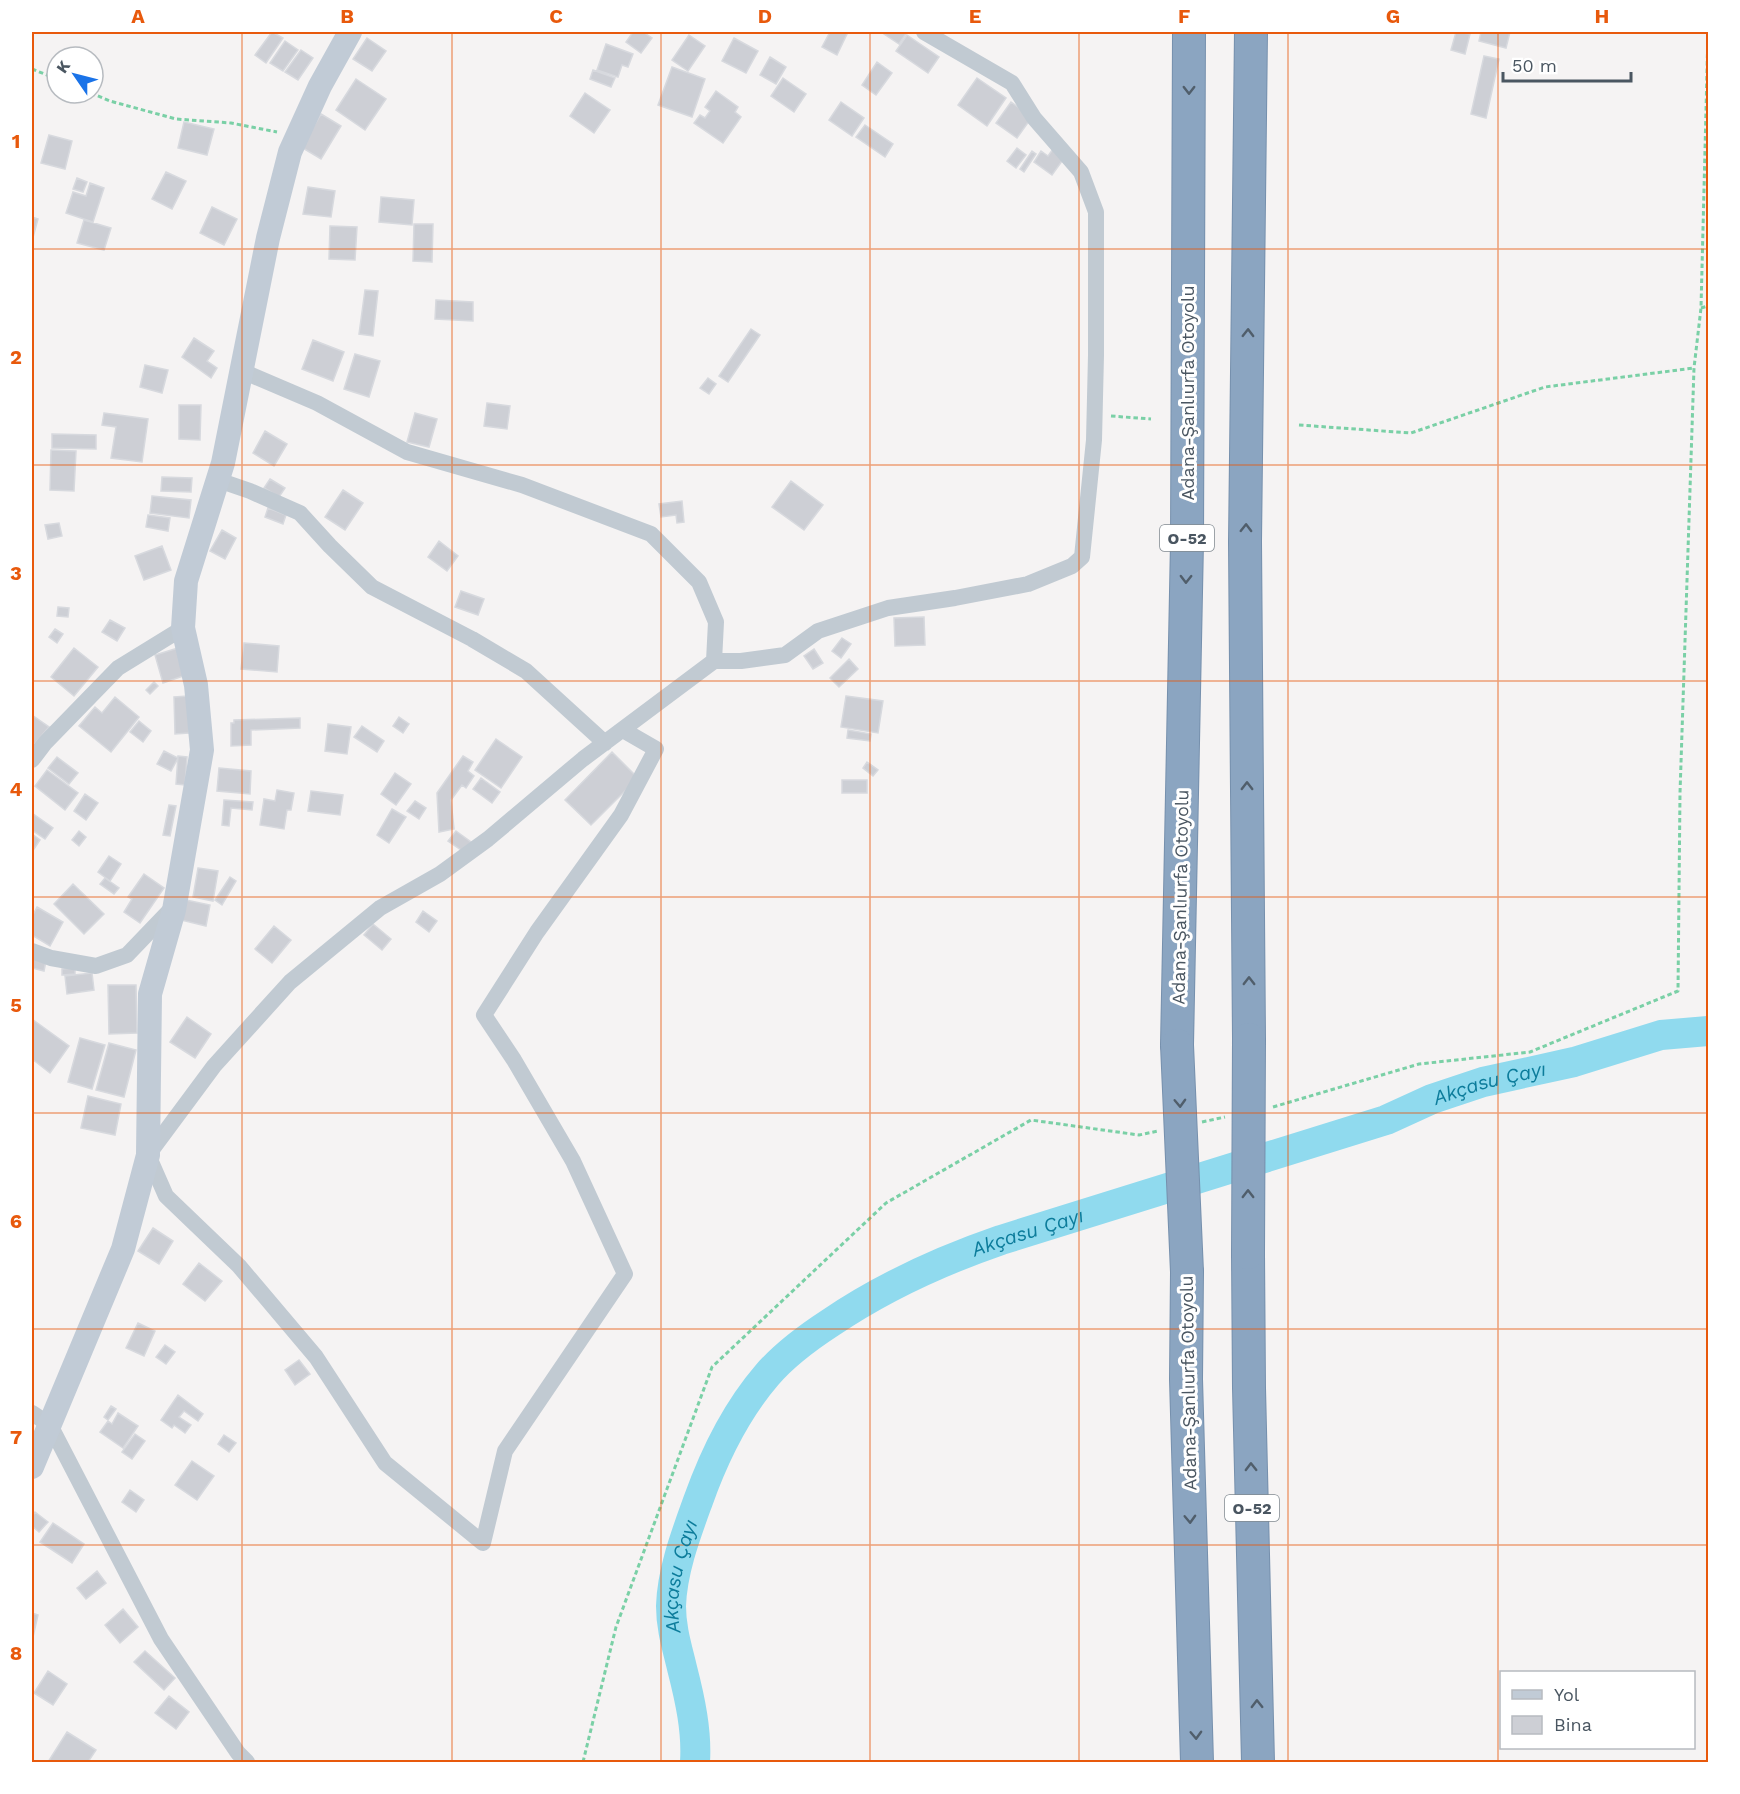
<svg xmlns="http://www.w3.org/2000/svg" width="1740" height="1794" font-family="'Work Sans',sans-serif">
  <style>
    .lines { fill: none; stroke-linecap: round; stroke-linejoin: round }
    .river { stroke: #90daee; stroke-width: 30 }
    .building { fill: #cdcfd5; stroke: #d7d9de; stroke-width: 1.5 }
    .highway-casing { stroke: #7690ad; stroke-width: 34 }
    .path { stroke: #7ad0a6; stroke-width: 3; stroke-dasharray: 4.5 3; stroke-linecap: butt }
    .street { stroke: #c1cad2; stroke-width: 16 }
    .secondary { stroke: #c1cbd6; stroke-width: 24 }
    .highway { stroke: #8ba5c1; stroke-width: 32 }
    .highway-bridge-casing { stroke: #7690ad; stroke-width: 34; stroke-linecap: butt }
    .highway-bridge { stroke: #8ba5c1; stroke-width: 32 }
    .oneway { stroke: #505e6b }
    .grid { fill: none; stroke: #e8590c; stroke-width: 1.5; stroke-opacity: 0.55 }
    .labels { text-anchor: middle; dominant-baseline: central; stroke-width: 6; stroke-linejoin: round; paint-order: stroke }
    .shield { fill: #fff; stroke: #808990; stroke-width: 1.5 }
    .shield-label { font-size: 16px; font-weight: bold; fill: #4a5661 }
    .street-label { font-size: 18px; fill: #4a5661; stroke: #fff }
    .water-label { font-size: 20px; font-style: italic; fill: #0c7c9b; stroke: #fff }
    .neatline { fill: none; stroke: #e8590c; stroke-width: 2 }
    .grid-label { font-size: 20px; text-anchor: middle; font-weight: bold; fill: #e8590c }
  </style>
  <rect width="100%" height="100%" fill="#f5f3f3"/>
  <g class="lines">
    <path class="river" id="s1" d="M695 1762C697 1731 690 1699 682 1668 677 1647 671 1628 671 1606 672 1571 686 1534 698 1501 714 1456 736 1411 767 1375 785 1354 807 1338 830 1323 883 1287 940 1261 1001 1240L1386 1120 1432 1099 1483 1082 1574 1062 1661 1035 1708 1031"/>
  </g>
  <path class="building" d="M272 32 283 38 266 63 255 55Z
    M633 32H643L652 38 641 53 626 42Z
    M830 32H848L837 55 822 47Z
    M881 32H907L899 44Z
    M1456 32 1470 34 1465 54 1451 50Z
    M1481 32H1510L1506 48 1479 41Z
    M689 35 705 46 688 71 672 60Z
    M907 35 939 57 928 73 896 51Z
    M367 38 386 51 372 71 353 59Z
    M734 38 758 51 746 73 722 61Z
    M285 41 298 50 283 71 270 63Z
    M606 44 633 54 628 67 622 65 618 77 597 70Z
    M301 50 313 58 298 80 285 72Z
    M1484 56 1499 59 1486 118 1471 114Z
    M770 57 786 67 776 84 760 75Z
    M877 62 892 73 876 95 862 85Z
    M672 67 705 79 692 117 658 105Z
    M593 70 615 78 611 87 590 79Z
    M783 78 806 94 794 112 771 96Z
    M977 78 1006 98 987 126 958 105Z
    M356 79 386 99 365 130 336 110Z
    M716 91 738 107 735 112 741 117 723 143 694 123 700 115 705 118 710 111 705 107Z
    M585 93 610 110 594 133 570 116Z
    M841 102 864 118 852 136 829 120Z
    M1011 102 1032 117 1017 138 996 123Z
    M321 114 341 126 321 159 301 147Z
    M184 122 214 129 207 155 178 148Z
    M865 125 893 144 885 157 856 137Z
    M49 135 72 141 65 169 41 163Z
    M1017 148 1026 155 1016 168 1007 161Z
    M1053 149 1065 157 1052 175 1034 162 1041 151 1048 156Z
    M1032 151 1036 154 1024 172 1020 169Z
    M166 172 186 181 172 209 152 199Z
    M77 178 87 182 83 192 73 189Z
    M90 183 104 188 93 222 66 213 73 192 86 196Z
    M308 187 335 191 331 217 303 214Z
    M381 197 414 200 412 225 379 222Z
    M212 207 237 219 224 245 200 233Z
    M32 217 38 219 32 241Z
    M84 220 111 228 104 250 77 243Z
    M414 224H433L432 262 413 261Z
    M330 226 357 227 355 260 329 259Z
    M365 290 378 291 373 336 359 334Z
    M436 300 473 302V321L435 319Z
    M751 329 760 335 728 382 719 376Z
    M194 338 214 351 207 361 217 368 211 378 182 357Z
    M313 340 344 352 333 381 302 369Z
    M355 354 380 361 369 397 344 389Z
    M145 365 168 370 162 393 140 387Z
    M708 378 716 384 709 394 700 388Z
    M487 403 510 406 507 429 484 426Z
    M179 405H201L200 440 179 439Z
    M104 413 148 419 142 462 111 458 116 427 102 425Z
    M415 413 437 419 429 447 407 442Z
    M265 431 287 444 274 466 253 453Z
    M52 434 96 435V449L52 448Z
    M51 450 76 451 74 491 50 490Z
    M162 477 192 478 191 492 161 491Z
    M270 479 285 488 279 497 264 488Z
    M791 481 823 505 804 530 772 507Z
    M343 490 363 503 345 530 325 517Z
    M152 496 191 500 189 518 150 513Z
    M682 501 684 522 677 523 676 515 661 517 659 504Z
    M268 508 286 515 283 524 265 517Z
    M148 515 170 518 168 531 146 527Z
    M59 523 62 536 48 539 45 525Z
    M222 530 236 538 225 559 210 551Z
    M439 541 458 556 447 571 428 557Z
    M162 546 171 570 144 580 135 556Z
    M461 591 484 599 478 615 455 607Z
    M58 607 69 608 68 617 57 616Z
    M924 617 925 645 895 646 894 618Z
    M110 620 125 628 117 641 102 632Z
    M55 629 63 634 57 643 49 637Z
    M842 638 851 644 841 658 832 651Z
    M244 643 279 646 277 672 241 669Z
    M74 648 98 667 74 696 51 677Z
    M178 648 186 675 163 683 155 655Z
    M814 649 823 663 813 669 804 656Z
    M849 659 858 669 839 687 830 678Z
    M154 682 158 686 150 694 146 690Z
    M188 696 189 733 175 734 174 697Z
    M846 696 883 701 878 733 841 727Z
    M115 697 139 717 111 752 79 726 95 707 102 713Z
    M32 715 49 727 32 747Z
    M399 717 409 724 403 733 393 726Z
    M300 718V728L251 730V745L231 746V723H234V720Z
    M139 721 151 731 143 742 130 732Z
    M328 724 351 727 347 754 325 751Z
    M362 726 384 741 377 752 354 737Z
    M848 730 871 734 870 741 847 738Z
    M496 739 522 757 501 788 475 770Z
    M164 751 178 758 171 771 157 764Z
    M612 752 638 778 591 825 565 800Z
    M178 756 187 757 185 785 176 784Z
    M463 756 473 762 468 771 474 776 466 788 462 785 451 800 454 829 439 832 437 793Z
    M57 757 78 773 69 784 48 768Z
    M867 762 878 770 873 776 863 768Z
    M219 768 251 771 250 794 217 791Z
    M47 770 78 793 65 810 35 786Z
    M395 773 411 784 396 805 381 794Z
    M481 778 500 792 492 803 473 789Z
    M842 780H867V793H842Z
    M277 790 294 793 291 810H287L284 829 260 825 264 799 275 801Z
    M311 791 343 795 340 815 308 811Z
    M85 794 98 803 86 820 74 811Z
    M224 800 253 802 252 810 231 808 229 826 222 825Z
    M415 801 426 808 419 819 407 811Z
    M169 805 176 806 170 836 163 835Z
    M392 809 406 817 389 843 377 835Z
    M32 813 53 828 45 839 32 830Z
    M79 831 86 837 79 846 72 840Z
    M456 831 471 842 464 852 448 841Z
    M32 834 40 840 32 852Z
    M109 856 121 864 110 881 98 872Z
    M198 868 218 871 213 901 193 897Z
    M144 874 164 888 140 923 124 912 132 899 128 897Z
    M230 877 236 881 222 905 215 900Z
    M105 878 119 888 114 894 100 884Z
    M73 884 104 914 84 934 54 904Z
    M186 900 210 905 206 926 181 920Z
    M37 907 63 922 50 946 32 935V917Z
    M423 911 437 921 429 932 416 922Z
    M373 924 391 939 382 950 364 935Z
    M274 926 291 940 272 963 255 949Z
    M32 958 46 961 44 971 32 968Z
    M75 968V974L62 975V969Z
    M92 973 94 990 67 994 65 976Z
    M108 985H136L137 1033 109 1034Z
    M187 1017 211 1034 195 1058 170 1042Z
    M32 1019 69 1046 50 1073 32 1059Z
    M80 1038 105 1045 92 1089 68 1082Z
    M109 1043 136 1050 124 1097 96 1090Z
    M88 1096 121 1104 115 1135 81 1128Z
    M153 1228 173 1241 159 1264 138 1251Z
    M199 1263 222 1281 205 1301 183 1284Z
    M138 1323 155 1331 144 1356 126 1348Z
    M165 1345 175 1352 166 1364 156 1357Z
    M299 1360 310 1374 295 1385 285 1370Z
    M178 1395 203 1414 198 1421 184 1411 179 1417 191 1425 185 1433 174 1425 172 1428 161 1420Z
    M111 1406 116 1409 108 1420 104 1417Z
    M118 1413 138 1426 123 1448 100 1432 108 1421 112 1424Z
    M135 1434 145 1441 132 1459 122 1452Z
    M224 1435 236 1443 229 1452 218 1444Z
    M192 1461 214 1476 197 1500 175 1485Z
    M130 1490 144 1500 136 1512 122 1502Z
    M35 1512 48 1522 39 1532 32 1526V1517Z
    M53 1523 84 1544 72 1563 40 1542Z
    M97 1571 106 1583 86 1599 77 1588Z
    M123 1609 138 1627 120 1643 105 1625Z
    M32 1613 38 1615 33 1637H32Z
    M145 1651 175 1678 164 1690 134 1662Z
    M48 1671 67 1684 53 1705 34 1693Z
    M169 1696 189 1712 176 1729 155 1713Z
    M67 1732 96 1750 88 1762H48Z"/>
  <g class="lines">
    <defs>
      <path id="highway" d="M1249 1039 1245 542 1251 32
        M1177 1045 1187 542 1189 32
        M1248 1253 1249 1388 1258 1762
        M1187 1272 1186 1379 1197 1762"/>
    </defs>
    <use href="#highway" class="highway-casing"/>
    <path class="path" d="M32 69 57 79
      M91 93 110 101 176 119 231 123 277 132
      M1701 308 1708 306
      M1111 416 1151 419
      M1299 425 1411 433 1545 387 1694 368
      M1273 1107 1419 1064 1530 1052 1678 991 1680 793 1694 368 1701 308 1708 32
      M1202 1122 1225 1117
      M583 1762 616 1627 712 1367 886 1203 1031 1120 1139 1135 1158 1131"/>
    <path class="street" d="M242 371 317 403 407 452 522 485 651 534 699 582 716 622 714 661 583 759 488 839 440 874 380 908 290 982 214 1066 148 1155 166 1196 239 1266 316 1357 385 1463 483 1543 505 1451 625 1274 573 1161 514 1060 484 1015 537 932 621 815 656 749 623 730
      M218 480 250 491 300 513 330 546 372 587 472 639 526 671 605 743
      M714 661H741L785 655 818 631 888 608 955 598 1028 584 1072 566 1082 557 1094 440 1096 355V212L1081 172 1034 118 1012 83 924 32
      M32 760 45 743 118 668 183 628
      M32 951 51 958 96 966 127 955 174 906
      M32 1413 50 1425 161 1639 238 1753 247 1762"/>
    <path class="secondary" d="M32 1467 123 1249 148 1155 150 994 174 910 202 750 196 685 183 628 186 581 223 463 268 238 290 152 320 86 350 32"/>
    <use href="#highway" class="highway"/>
    <defs>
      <path id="highway-bridge" d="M1177 1045 1187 1272
        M1248 1253 1249 1039"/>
    </defs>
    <use href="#highway-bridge" class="highway-bridge-casing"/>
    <use href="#highway-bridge" class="highway-bridge"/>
  </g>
  <defs><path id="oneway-chevron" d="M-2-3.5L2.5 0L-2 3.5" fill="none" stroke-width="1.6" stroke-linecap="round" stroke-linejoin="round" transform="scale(1.5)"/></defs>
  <g class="oneway">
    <use href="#oneway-chevron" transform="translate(1189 90) rotate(90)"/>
    <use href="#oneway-chevron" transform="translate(1248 333) rotate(-89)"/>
    <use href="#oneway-chevron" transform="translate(1246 528) rotate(-89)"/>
    <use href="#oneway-chevron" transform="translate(1186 579) rotate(91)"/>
    <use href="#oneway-chevron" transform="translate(1247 786) rotate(-90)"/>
    <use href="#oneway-chevron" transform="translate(1249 981) rotate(-90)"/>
    <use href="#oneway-chevron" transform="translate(1180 1103) rotate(88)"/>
    <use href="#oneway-chevron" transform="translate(1248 1194) rotate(-90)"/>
    <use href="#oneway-chevron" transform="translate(1251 1467) rotate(-91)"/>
    <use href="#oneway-chevron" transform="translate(1190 1519) rotate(88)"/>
    <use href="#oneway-chevron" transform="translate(1257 1704) rotate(-91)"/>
    <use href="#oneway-chevron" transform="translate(1196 1735) rotate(88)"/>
  </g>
  <path class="grid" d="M242 32V1762M452 32V1762M661 32V1762M870 32V1762M1079 32V1762M1288 32V1762M1498 32V1762M32 249H1708M32 465H1708M32 681H1708M32 897H1708M32 1113H1708M32 1329H1708M32 1545H1708"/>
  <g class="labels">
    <g class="shield">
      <rect x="1160" y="525" width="54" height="26" rx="4.5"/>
      <rect x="1225" y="1495" width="54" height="26" rx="4.5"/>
    </g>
    <g class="shield-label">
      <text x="1187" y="538">O-52</text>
      <text x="1252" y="1508">O-52</text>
    </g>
    <g class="street-label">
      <text transform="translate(1187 393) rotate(-90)">Adana-Şanlıurfa Otoyolu</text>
      <text transform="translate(1180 897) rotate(-89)">Adana-Şanlıurfa Otoyolu</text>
      <text transform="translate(1188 1383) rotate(-91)">Adana-Şanlıurfa Otoyolu</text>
    </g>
    <g class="water-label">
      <text stroke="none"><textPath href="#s1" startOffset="1198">Akçasu Çayı</textPath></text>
      <text stroke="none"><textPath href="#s1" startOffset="712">Akçasu Çayı</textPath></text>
      <text stroke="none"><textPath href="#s1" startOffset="189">Akçasu Çayı</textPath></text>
    </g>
  </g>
  <rect width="1740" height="1794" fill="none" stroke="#ffffff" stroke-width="66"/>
  <rect x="1500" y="1671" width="195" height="78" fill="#ffffff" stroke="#b7bbc0" stroke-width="1.5"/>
  <rect x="1512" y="1690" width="30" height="9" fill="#c1cbd6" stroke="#b7bbc0" stroke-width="1.5"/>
  <text x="1554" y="1701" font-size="18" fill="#4a5661">Yol</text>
  <rect x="1512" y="1716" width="30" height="18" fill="#cdcfd5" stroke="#b7bbc0" stroke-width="1.5"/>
  <text x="1554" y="1731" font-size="18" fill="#4a5661">Bina</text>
  <g transform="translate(75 75) rotate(305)"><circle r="28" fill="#ffffff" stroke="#b7bbc0" stroke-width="1.5"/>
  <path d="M0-4.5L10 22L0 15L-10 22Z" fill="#1a73e8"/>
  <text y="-9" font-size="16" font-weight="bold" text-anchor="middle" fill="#4a5661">K</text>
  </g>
  <path d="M1503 72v9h128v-9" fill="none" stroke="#4a5661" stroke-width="3"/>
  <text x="1512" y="72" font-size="18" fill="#4a5661" stroke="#ffffff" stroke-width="4.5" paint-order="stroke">50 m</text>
  <rect x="33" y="33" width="1674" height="1728" class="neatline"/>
  <g class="grid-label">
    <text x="138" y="23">A</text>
    <text x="347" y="23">B</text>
    <text x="556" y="23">C</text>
    <text x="765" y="23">D</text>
    <text x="975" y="23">E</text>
    <text x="1184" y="23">F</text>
    <text x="1393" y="23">G</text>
    <text x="1602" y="23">H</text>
    <text x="16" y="148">1</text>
    <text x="16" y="364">2</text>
    <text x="16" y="580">3</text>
    <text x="16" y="796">4</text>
    <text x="16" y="1012">5</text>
    <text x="16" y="1228">6</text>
    <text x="16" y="1444">7</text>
    <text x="16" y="1660">8</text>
  </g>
</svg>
